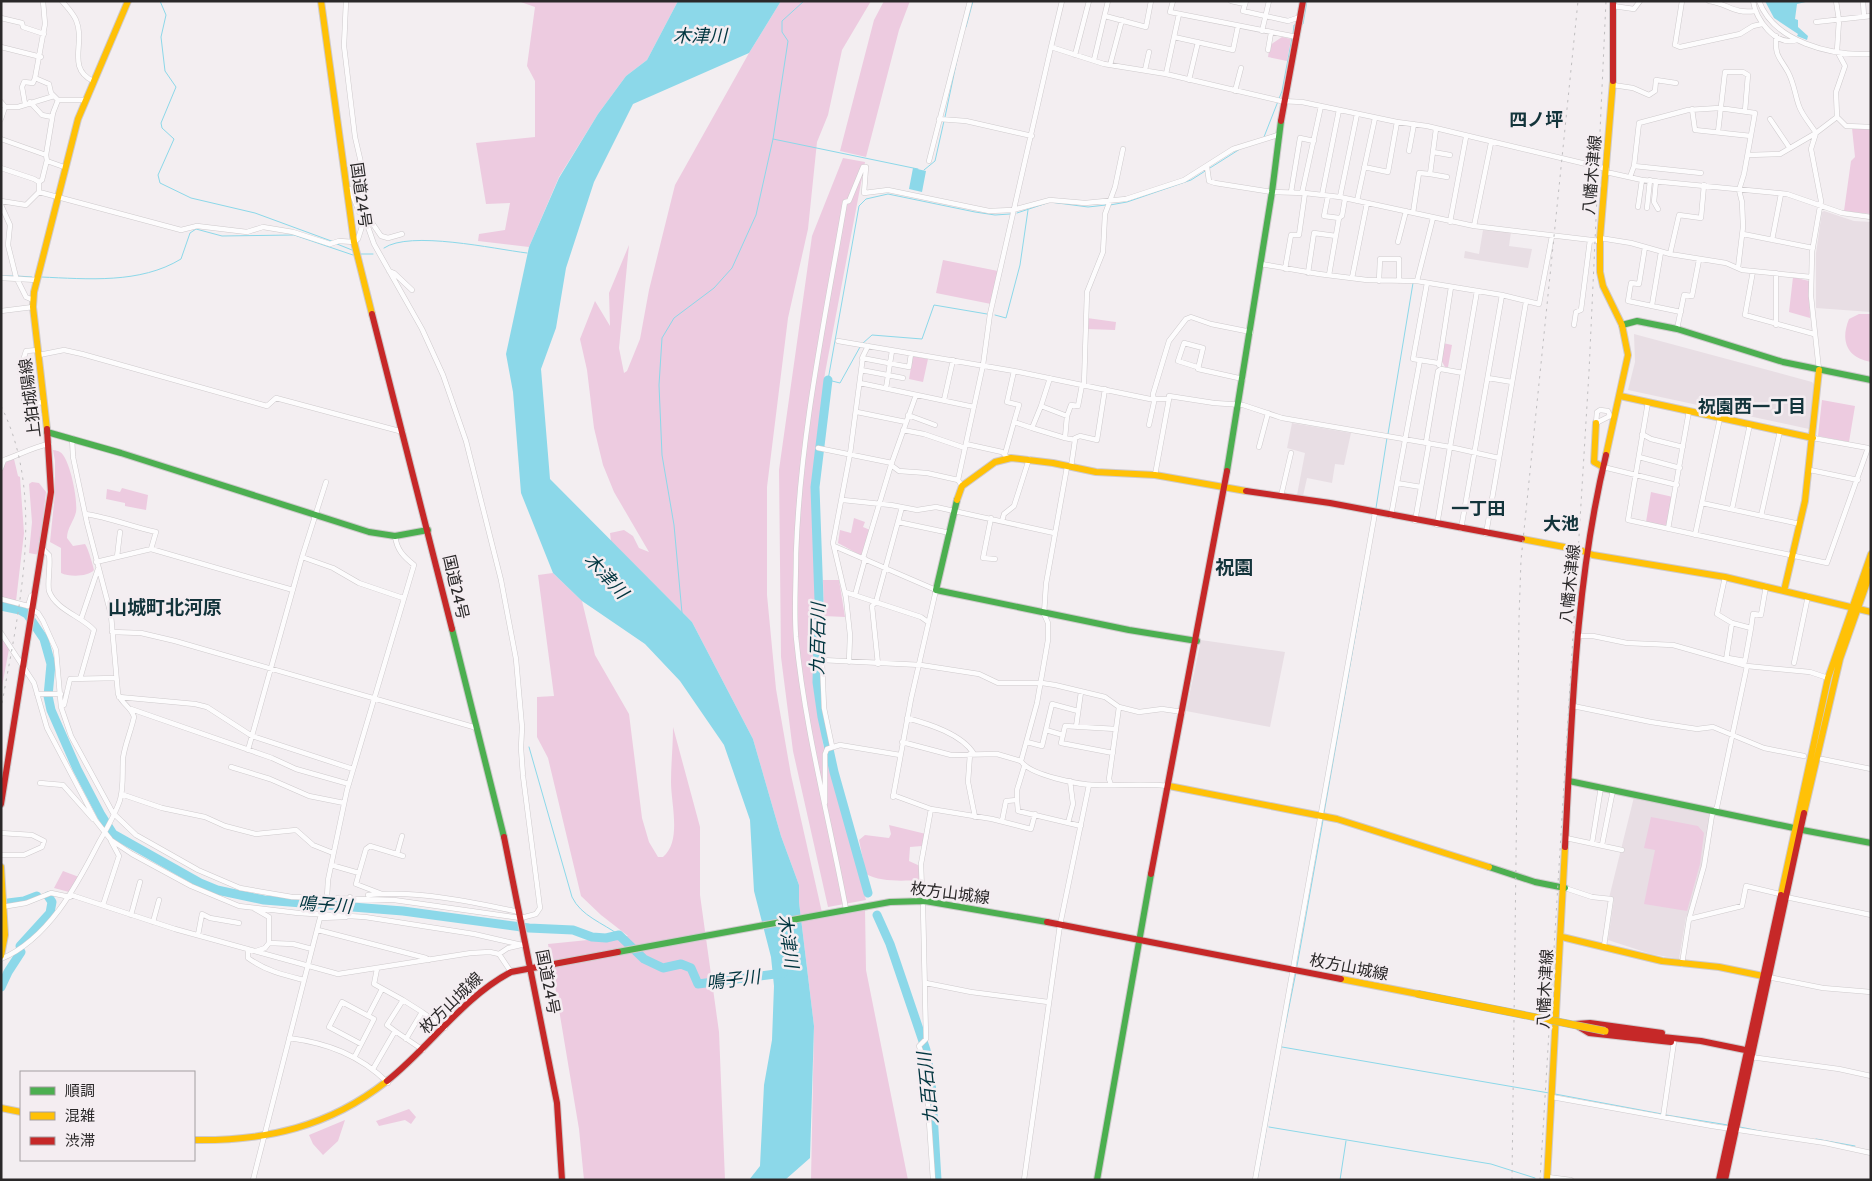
<svg xmlns="http://www.w3.org/2000/svg" width="1872" height="1181" font-family="Cabin,'Noto Sans JP',sans-serif">
  <style>
    .built { fill: #e8dee4 }
    .green { fill: #edcbe0 }
    .water { fill: #8cd8e9 }
    .lines { fill: none; stroke-linecap: round; stroke-linejoin: round }
    .stream { stroke: #8cd8e9; stroke-width: 1 }
    .river { stroke: #8cd8e9; stroke-width: 9 }
    .street-casing { stroke: #cecacc; stroke-width: 5.5 }
    .fast-casing { stroke: #cecacc; stroke-width: 8 }
    .slow-casing { stroke: #cecacc; stroke-width: 8 }
    .jam-casing { stroke: #cecacc; stroke-width: 8 }
    .street { stroke: #fdfcfd; stroke-width: 4.5 }
    .fast { stroke: #4caf50; stroke-width: 6 }
    .slow { stroke: #ffc107; stroke-width: 6 }
    .jam { stroke: #c62828; stroke-width: 6 }
    .rail { stroke: #c0bec0; stroke-width: 1; stroke-dasharray: 2.5 5; stroke-linecap: butt }
    .slow-bridge-casing { stroke: #a7b6bb; stroke-width: 8; stroke-linecap: butt }
    .slow-bridge { stroke: #ffc107; stroke-width: 7 }
    .labels { text-anchor: middle; dominant-baseline: central; stroke-width: 5; stroke-linejoin: round; paint-order: stroke }
    .street-label { font-size: 16px; fill: #2a2829; stroke: #f4edf1 }
    .water-label { font-size: 18px; font-style: italic; fill: #00353f; stroke: #f4edf1 }
    .neighbourhood-label { font-size: 18px; font-weight: bold; fill: #13343b; stroke: #f4edf1 }
    .quarter-label { font-size: 19px; font-weight: bold; fill: #13343b; stroke: #f4edf1 }
  </style>
  <rect width="100%" height="100%" fill="#f3eef1"/>
  <path class="built" d="M1824 211 1854 221 1871 222V312L1816 308V253L1822 212Z
    M1483 230 1511 232 1509 246 1532 249 1528 268 1464 258 1465 251 1479 254Z
    M1634 334 1812 382 1815 386 1809 429 1628 390 1635 362Z
    M1292 423 1351 433 1344 465 1335 464 1332 483 1307 478 1303 496 1297 495 1305 453 1287 448Z
    M1201 640 1285 652 1270 727 1186 711Z
    M1634 797 1711 815 1703 865 1690 914 1686 917 1679 959 1651 954 1608 940 1614 899 1609 898Z"/>
  <path class="green" d="M518 1H678L647 60 626 76 598 114 559 177 529 247 478 241 479 234 505 230 510 203 486 204 476 143 535 137V81L527 66 535 7Z
    M781 1H871L842 50 828 115 817 142 808 229 788 318 767 487V595L776 689 791 775 823 917 865 909 866 970 908 1180H811L814 1026 799 902V885L781 836 753 739 692 622 611 541 610 533 624 530 633 536 639 548 649 552 614 492 603 465 594 428 587 370 580 339 595 301 610 326 609 293 629 245 619 348 624 373 627 371 640 339 649 290 675 185 749 53Z
    M884 1H910L899 30 866 157 840 151 874 20Z
    M1282 37 1291 39 1287 61 1268 57 1270 45Z
    M1852 128 1871 129V214L1844 211 1851 161 1855 157Z
    M843 158 865 162 825 373 813 485 815 515 816 683 823 744 866 900 828 907 793 751 781 657 779 470 812 236Z
    M943 260 998 271 991 304 936 293Z
    M1793 277 1809 281 1810 318 1789 312Z
    M1859 314H1871V362C1847 358 1840 341 1849 319Z
    M1087 318 1116 322 1115 330 1086 329Z
    M1443 343 1452 345 1448 367H1445L1441 360Z
    M913 356 928 359 923 382 909 379Z
    M1822 400 1855 406 1849 442 1818 436Z
    M53 450C54 450 59 451 60 452 70 458 78 501 76 512 74 521 67 528 67 538L73 546 85 544C88 548 93 565 94 570 88 577 69 577 61 573V548L50 542 55 493V461Z
    M14 459 18 476 20 477 24 533 16 601 1 598V472L6 462Z
    M32 482 39 483 46 492 39 555 29 553 32 522 29 484Z
    M122 488 148 495 146 510 125 506V503L106 499 107 489 120 492Z
    M1651 492 1673 497 1667 524 1665 526 1646 522Z
    M854 518 865 522 863 527 870 530 862 556 838 543 840 530 851 533Z
    M553 573 582 601 595 655 629 714 642 818 649 842 658 857H663C682 841 671 804 671 782 671 764 673 746 673 727L700 827V895L719 1032 725 1180H584L579 1129 548 944 628 936 601 915 581 896 548 758 537 737V697L554 696 538 575Z
    M823 580H839L845 617 824 616Z
    M1 636 9 649 1 692Z
    M1651 817 1698 826 1704 833 1700 864 1687 911 1644 904 1655 850 1644 848Z
    M889 825 926 834 922 846 910 847 909 861 920 866 919 880C903 881 880 882 866 874L859 840 865 835 889 838 891 834Z
    M63 871 79 877 69 892 54 888Z
    M409 1109 416 1117 411 1124 405 1120 379 1126 376 1121Z
    M345 1120 338 1141 323 1155 313 1144 309 1135Z"/>
  <path class="water" d="M678 1H781L749 53 633 104 594 182 566 268 556 328 541 369 550 479 692 622 753 739 781 836 799 885V902L814 1026 810 1158 785 1180H749L760 1166 764 1085 772 1040 774 986 771 957 754 891 750 820 724 745 680 681 645 644 582 601 553 573 521 493 513 392 506 354 529 247 559 178 598 114 626 76 647 60Z
    M1765 1H1810L1797 4 1795 19 1798 20V27L1808 36 1807 40 1797 36 1798 34 1774 18Z
    M913 168 926 171 922 192 909 189Z"/>
  <g class="lines">
    <path class="stream" d="M160 1 166 15 161 37 165 71 176 87 161 123 162 128 174 139 158 175 160 183 191 198 255 213 334 242
      M1301 25 1303 24 1307 1
      M966 27 973 1
      M1293 34 1294 25H1297
      M945 117 958 55
      M1264 137 1282 91 1292 38
      M773 139 918 169
      M924 170 935 161 944 121
      M1050 202 1088 207 1106 205
      M1110 205 1127 202 1191 180 1240 149
      M1017 213 1047 203
      M337 244 352 250
      M384 248C410 230 494 249 527 253
      M360 254H373
      M1 276H13
      M17 276 32 277
      M41 277C88 279 140 284 181 259L190 233 196 229 222 236 294 235 353 255
      M995 315 1006 318 1020 265 1028 210
      M862 344 872 335 922 339 934 305 987 314
      M860 347 840 383 828 380 859 206 866 199 888 194 975 212 995 215 1010 214
      M1388 434 1413 283
      M1376 508 1387 438
      M682 613 674 525 662 455 659 385 662 338 674 318 714 288 732 268 756 215 773 139 788 41 782 32V21L804 1
      M529 747 572 897C581 916 603 923 619 935
      M1324 813 1364 586
      M1297 966 1323 820
      M1284 1032 1296 972
      M1282 1047 1549 1093
      M1555 1094 1662 1114
      M1666 1115 1728 1125
      M1269 1127 1491 1164 1535 1178
      M1740 1127 1770 1133
      M1816 1139 1855 1146
      M1257 1180 1276 1075
      M1340 1180 1346 1141"/>
    <path class="river" d="M828 380 815 487 819 600 817 682 822 717 834 772 868 893
      M1 606 20 610 27 614 44 639 51 664 48 696 51 710 77 769 101 815 113 834 200 883 217 890 264 900 403 911 529 928 573 930 592 937 606 938 619 935 644 959 663 968 681 964 691 968 698 984 783 973
      M8 903 24 901 37 896
      M877 915 890 944 926 1050 931 1080 937 1180
      M20 946 50 913 52 902 48 896
      M1 987 8 972 21 952"/>
    <defs>
      <path id="street" d="M43 1 45 24 35 78 49 84 51 93 58 100H85
        M62 1C67 7 73 13 76 20 86 43 66 68 93 81
        M1173 1 1170 12 1297 37
        M1231 1 1245 4
        M1246 1 1243 11 1288 21 1300 17
        M1682 1 1675 45 1680 47 1740 34 1753 26 1762 24
        M1709 1C1729 4 1733 14 1755 11
        M1753 1C1756 19 1775 47 1797 40
        M1759 1C1774 42 1831 56 1871 54
        M1836 1 1839 20 1837 51 1845 66 1836 92 1837 117 1846 126 1871 127
        M1863 1 1864 17
        M1613 6 1634 9 1640 1
        M1105 16 1146 27 1151 1
        M1 18 22 23 23 27 44 34
        M1816 22 1871 16
        M1262 31 1269 1
        M1776 36C1775 57 1779 56 1788 72 1794 83 1795 95 1799 106 1802 115 1811 125 1816 133L1811 149 1821 201 1812 252 1811 296 1819 370
        M1174 37 1233 50 1238 26
        M1 47 41 57
        M1051 47 1062 1
        M1268 50 1271 33
        M1075 55 1089 1
        M1094 60 1108 1
        M1110 65 1122 20
        M1145 70 1149 52
        M1166 74 1179 14
        M1189 80 1198 42
        M1613 85 1633 88 1649 95 1655 91 1656 80 1676 83
        M1235 91 1241 68
        M1 102 5 107 1 119
        M30 102 42 115 52 117
        M25 104 22 87 24 82 33 83 35 78
        M5 107H18L54 96
        M1692 109 1695 130 1751 136
        M939 119 966 121 1032 136
        M1770 119 1789 147
        M1718 132 1725 72H1743L1748 75 1745 111
        M1 139 46 155 47 161 64 167
        M1409 151 1414 124
        M1433 152 1450 155
        M46 155 53 113 58 100
        M1748 155 1780 154 1816 133 1837 117
        M929 161 970 1
        M1634 166 1701 173
        M1207 167 1209 181 1215 183 1272 192 1305 193 1340 197 1474 226 1600 241
        M1364 167 1388 172 1397 122
        M1 168 34 179 39 182V192L181 230 197 226 247 232 263 227 293 232 330 244 339 241 354 242 358 239 365 217
        M1606 172 1642 180 1787 194 1842 213 1871 217
        M1430 174 1447 177
        M1630 177 1634 166 1639 123 1688 110 1719 108 1755 113 1744 174 1739 190 1742 202 1743 227 1738 268
        M1656 181 1654 202 1658 209
        M39 182 42 180 47 160
        M350 189 359 212 368 217 381 236 388 238 402 234
        M1291 192 1300 138 1314 141
        M1302 193 1321 106
        M1322 195 1339 110
        M1328 196 1324 216 1339 218
        M1340 197 1357 114
        M1 201 26 205 39 192
        M1357 201 1375 118
        M1 205 10 225 8 245 16 277 26 297 33 300
        M1638 207 1642 180
        M1647 208 1650 180
        M1413 213 1419 173 1430 174 1436 129
        M1450 222 1466 137
        M1474 226 1491 143
        M1743 234 1813 248
        M1600 238 1631 243 1670 254 1726 263 1742 270 1811 277
        M1772 240 1781 194
        M1398 242 1406 211
        M1645 247 1639 284 1631 283 1628 301 1681 312
        M1670 254 1679 215 1701 218 1704 185
        M1261 264 1319 274 1367 280 1417 281 1502 295 1461 529
        M1285 269 1291 235H1299L1305 193
        M389 271 394 273 412 290
        M1753 271 1745 315 1814 334
        M1308 273 1314 233 1336 236
        M1329 275 1339 218 1342 216 1345 199
        M1 278 37 280
        M1352 278 1367 203
        M1379 281 1380 259H1399V281
        M1417 281 1433 218
        M1427 283 1413 359 1438 363
        M1477 291 1450 447 1499 458
        M1502 295 1539 304 1552 236
        M1652 305 1661 252
        M1 311 33 307
        M1574 325 1576 312 1581 310 1590 240
        M1776 325V273
        M1677 329 1684 295 1692 296 1699 260
        M838 341 1014 371 1150 399H1169V396L1214 403 1243 405 1282 418 1450 447 1437 525
        M38 350 26 351 20 370 25 404 44 402
        M39 355 64 350 82 354 267 406 276 398 403 432
        M862 358 909 367 911 354
        M1439 365 1451 287
        M1197 367 1178 361 1184 343 1203 348 1198 369 1243 379
        M861 370 903 378
        M1488 378 1512 382
        M860 383 974 407
        M1084 385 1087 292 1103 252 1105 214 1115 187 1123 149
        M886 388 892 351
        M944 400 953 360
        M1648 402 1628 520 1827 563 1868 448 1813 438
        M1041 406 1050 378
        M1600 410 1608 411 1610 416 1596 423 1597 412Z
        M857 412 906 422
        M908 415 935 425
        M1067 416 1065 438 1075 440 1071 467
        M1014 422 1019 405 1007 402 1014 371
        M1149 425 1154 402 1153 394 1169 341 1186 319 1191 317 1211 324 1251 332
        M1032 428 1065 438
        M903 430 924 434 965 448
        M1642 434 1651 439 1683 447
        M1075 440V438L1080 436 1097 440 1105 389
        M1426 442 1438 371 1441 369 1463 373
        M966 444 1002 452 1007 457
        M1259 447 1268 413
        M818 448 892 463
        M1005 454 1014 422 1032 428 1041 406 1067 416 1071 405 1078 406 1082 385
        M1639 457 1680 468
        M891 465 899 471 927 473 958 480
        M1603 467 1677 485
        M1 468 4 460C19 455 33 447 49 444
        M1810 470 1858 480
        M1155 475 1169 399
        M1397 483 1420 360
        M962 486 958 480 983 365 990 314 1051 47 1104 64 1166 74 1281 101 1302 102 1397 122 1427 126 1607 169
        M1281 496 1291 453
        M843 500 891 505 917 510 936 507 1054 533
        M1702 503 1800 524
        M1732 509 1750 424
        M85 514C109 517 132 527 156 532L151 549
        M1391 516 1397 483 1421 487
        M1761 516 1780 431
        M991 518 983 558 995 559
        M1002 521 1004 514 1014 506 1029 459
        M1415 521 1429 443
        M898 522 950 533
        M1668 529 1689 411
        M1486 534 1526 302
        M1695 535 1720 418
        M834 546 936 590 911 699 893 797
        M43 549 49 555C51 564 47 583 49 591 56 610 81 616 94 630L80 679
        M117 557 120 532
        M302 557 333 568 359 583 403 598
        M863 558 891 465 916 395
        M96 562 151 549 293 590
        M1725 577 1717 614 1732 623 1751 628 1745 661 1728 658
        M845 592 921 617 928 622
        M855 595 865 559
        M1 599 28 606 31 596 34 595
        M33 610 38 613 43 621 56 650 61 707 71 736 113 813 136 835 198 870 240 888 292 897 394 900 521 918 536 914 540 908 523 776 521 748 522 727 516 659 501 580 466 441 443 375 422 329 374 244 368 227 363 207 362 167 355 137 344 46 346 1
        M81 619 98 569
        M1751 628 1753 614 1761 615 1766 586
        M112 632 141 633 175 641 477 728
        M1 633 34 683 47 728 96 821 111 840 132 854 191 886 239 906 298 913 365 917 474 934 522 945
        M1579 636H1593L1627 643 1673 645 1747 666
        M1726 660 1732 623
        M849 662 850 635 846 598 833 543 850 454 863 356 868 346
        M1794 663 1808 596
        M878 664 872 606 876 602 902 507
        M37 694H61
        M119 697 195 704 207 707 252 736 353 769
        M1573 706 1651 722 1697 729 1713 727 1764 748 1804 756
        M61 707 64 705 70 679 116 678
        M131 709 272 758 296 769 349 784
        M907 718C929 724 962 734 974 754
        M1076 727 1081 692
        M1046 730 1063 735 1061 743 1113 753
        M1063 735 1065 726 1116 729
        M902 742 951 755 997 754 1021 761C1029 775 1080 785 1096 785 1120 786 1144 783 1169 786
        M1027 742 1042 746 1052 704 1078 711
        M832 746 824 708 822 660 921 665 979 674 998 683H1042L1055 685 1105 697 1119 707 1139 712 1162 709 1183 712
        M248 750 302 557 326 482
        M970 754 968 782 975 817
        M1822 759 1871 769
        M1021 761 1037 703 1048 640V623L1044 614 1046 584 1067 467
        M231 767 270 779 309 796 344 803
        M40 783 63 785 93 819
        M1111 785 1109 779 1119 707
        M121 794 162 808 205 817 225 826 256 834 296 830 313 845 333 853
        M893 795 931 809 992 819 1031 829 1035 814
        M1017 800 1018 811 1081 826
        M825 803V754L827 749 840 745 900 755
        M1002 821 1006 801 1017 800V790L1024 767
        M1068 823 1073 804 1070 781
        M1 833 32 835 44 841 42 847 24 855H1
        M1566 838 1622 850
        M1592 843 1601 787
        M1602 845 1613 790
        M397 854 402 836
        M331 865 359 873 366 849 370 846 403 856
        M359 873 356 884 382 894
        M1565 888 1592 897 1611 899 1604 946
        M922 891 921 864 931 809
        M71 895 175 929 338 974 471 953 490 952 499 954 508 948 521 945
        M368 895C416 890 473 902 519 912
        M327 897 328 880 347 790 414 565C403 556 397 550 395 536
        M1786 897 1871 915
        M103 905 119 856 111 841
        M923 906 926 1039 919 1046 925 1062 933 1180
        M2 907 26 903 51 893 70 897
        M255 909 269 917V943L293 944 312 949
        M846 909C829 818 805 730 796 637 794 610 796 582 796 554 800 435 825 319 845 202L849 201 863 167H866L864 193 888 190 989 211 1013 210 1050 200 1085 203 1126 199 1184 180 1233 149 1278 135
        M131 915 140 882
        M1689 919 1742 906 1746 886 1780 894
        M153 922 159 900
        M318 930 426 958 429 960
        M198 935 202 914 210 918 239 923
        M248 949V958C266 971 284 975 304 980
        M256 951 265 948 269 943
        M499 954 511 972
        M1 959C48 939 76 887 98 844 106 830 115 815 120 800 124 786 122 772 123 758 125 744 131 731 134 717 132 708 122 704 118 694L111 615 87 523 73 457 72 438
        M1682 964 1689 919 1704 866 1712 815 1717 807 1747 666 1810 672 1828 678
        M1768 977 1823 988 1871 992
        M926 983 971 992 1048 1002
        M403 1000 422 1012 406 1039
        M422 1012 445 1028
        M368 1016 382 989
        M395 1031 423 1050
        M289 1038C327 1043 360 1055 388 1083
        M355 1056 374 1019 342 1002 329 1027 361 1044
        M1751 1057 1839 1069 1871 1076
        M373 1069 395 1031 387 1025 403 1000 374 984 377 969
        M1552 1097 1712 1126 1825 1143 1871 1153
        M1663 1117 1674 1042
        M1547 1177 1571 1180
        M253 1180 320 918 346 917 348 915 350 897
        M1024 1180 1060 925 1089 785
        M1255 1180 1375 513"/>
      <path id="fast" d="M1622 325 1637 321 1677 329 1783 362 1871 380
        M47 432 121 453 369 532 395 536 428 530
        M1227 471 1272 192 1281 121
        M957 500 936 590 1129 630 1197 641
        M452 629 504 837
        M1569 781 1794 828
        M1797 829 1871 843
        M1489 867 1535 882 1565 888
        M618 952 890 902 925 901 1047 922
        M1097 1180 1151 874"/>
      <path id="slow" d="M321 1 354 242 372 314
        M1620 396 1813 438
        M1596 423 1594 462 1603 467
        M47 429 33 307 34 292 78 119 128 1
        M1606 455 1628 355 1622 325 1603 286 1600 272V238L1613 81
        M957 500 962 486 995 462 1011 458 1053 463 1096 472 1155 475 1246 491
        M1522 539 1580 550 1593 555 1725 577 1871 612
        M1784 591 1805 501 1819 370
        M1169 786 1337 819 1489 867
        M1804 813 1840 659 1871 571
        M1 867 5 935 1 956
        M1781 895 1828 678 1871 554
        M1562 937 1662 961 1719 967 1763 976
        M1341 979 1418 994
        M1 1108 21 1112
        M194 1140C266 1141 329 1127 387 1081
        M1547 1180 1565 847"/>
      <path id="jam" d="M1613 1V81
        M1281 121 1303 1
        M372 314 452 629
        M1246 491 1330 503 1522 539
        M1 804 51 492 47 429
        M504 837 557 1103 562 1180
        M1565 847C1572 717 1575 583 1606 455
        M1151 874 1227 471
        M1047 922 1341 979
        M1576 1024 1590 1023 1662 1033
        M1579 1027 1589 1033 1671 1042
        M1605 1031 1701 1041 1750 1051
        M387 1081C430 1047 462 998 511 972L618 952
        M1719 1180 1781 895
        M1725 1180 1804 813"/>
    </defs>
    <use href="#street" class="street-casing"/>
    <use href="#fast" class="fast-casing"/>
    <use href="#slow" class="slow-casing"/>
    <use href="#jam" class="jam-casing"/>
    <use href="#street" class="street"/>
    <use href="#fast" class="fast"/>
    <use href="#slow" class="slow"/>
    <use href="#jam" class="jam"/>
    <path class="rail" d="M1 406C47 498 18 612 1 709
      M1512 1180 1519 618 1521 560 1578 1
      M1540 1180 1589 372 1606 1"/>
    <defs>
      <path id="slow-bridge" d="M1418 994 1605 1031"/>
    </defs>
    <use href="#slow-bridge" class="slow-bridge-casing"/>
    <use href="#slow-bridge" class="slow-bridge"/>
  </g>
  <g class="labels">
    <g class="street-label">
      <text transform="translate(1592 175) rotate(-85)">八幡木津線</text>
      <text transform="translate(361 195) rotate(82)">国道24号</text>
      <text transform="translate(30 398) rotate(-97)">上狛城陽線</text>
      <text transform="translate(1570 584) rotate(-84)">八幡木津線</text>
      <text transform="translate(456 587) rotate(77)">国道24号</text>
      <text transform="translate(950 893) rotate(7)">枚方山城線</text>
      <text transform="translate(1349 967) rotate(11)">枚方山城線</text>
      <text transform="translate(548 982) rotate(79)">国道24号</text>
      <text transform="translate(1545 989) rotate(-87)">八幡木津線</text>
      <text transform="translate(451 1003) rotate(-44)">枚方山城線</text>
    </g>
    <g class="water-label">
      <text x="700" y="36">木津川</text>
      <text transform="translate(606 576) rotate(47)">木津川</text>
      <text transform="translate(818 639) rotate(-89)">九百石川</text>
      <text transform="translate(325 905) rotate(4)">鳴子川</text>
      <text transform="translate(788 941) rotate(82)">木津川</text>
      <text transform="translate(733 980) rotate(-7)">鳴子川</text>
      <text transform="translate(928 1088) rotate(-96)">九百石川</text>
    </g>
    <g class="neighbourhood-label">
      <text x="1536" y="120">四ノ坪</text>
      <text x="1752" y="407">祝園西一丁目</text>
      <text x="1478" y="509">一丁田</text>
      <text x="1561" y="524">大池</text>
    </g>
    <g class="quarter-label">
      <text x="1234" y="567">祝園</text>
      <text x="165" y="607">山城町北河原</text>
    </g>
  </g>
  <rect width="1872" height="1181" fill="none" stroke="#2a2829" stroke-width="5"/>
  <rect x="20" y="1071" width="175" height="90" fill="#f4edf1" stroke="#a39ea1"/>
  <rect x="30" y="1087" width="25" height="8" fill="#4caf50" stroke="#a39ea1"/>
  <text x="65" y="1096" font-size="15" fill="#2a2829">順調</text>
  <rect x="30" y="1112" width="25" height="8" fill="#ffc107" stroke="#a39ea1"/>
  <text x="65" y="1121" font-size="15" fill="#2a2829">混雑</text>
  <rect x="30" y="1137" width="25" height="8" fill="#c62828" stroke="#a39ea1"/>
  <text x="65" y="1146" font-size="15" fill="#2a2829">渋滞</text>
</svg>
